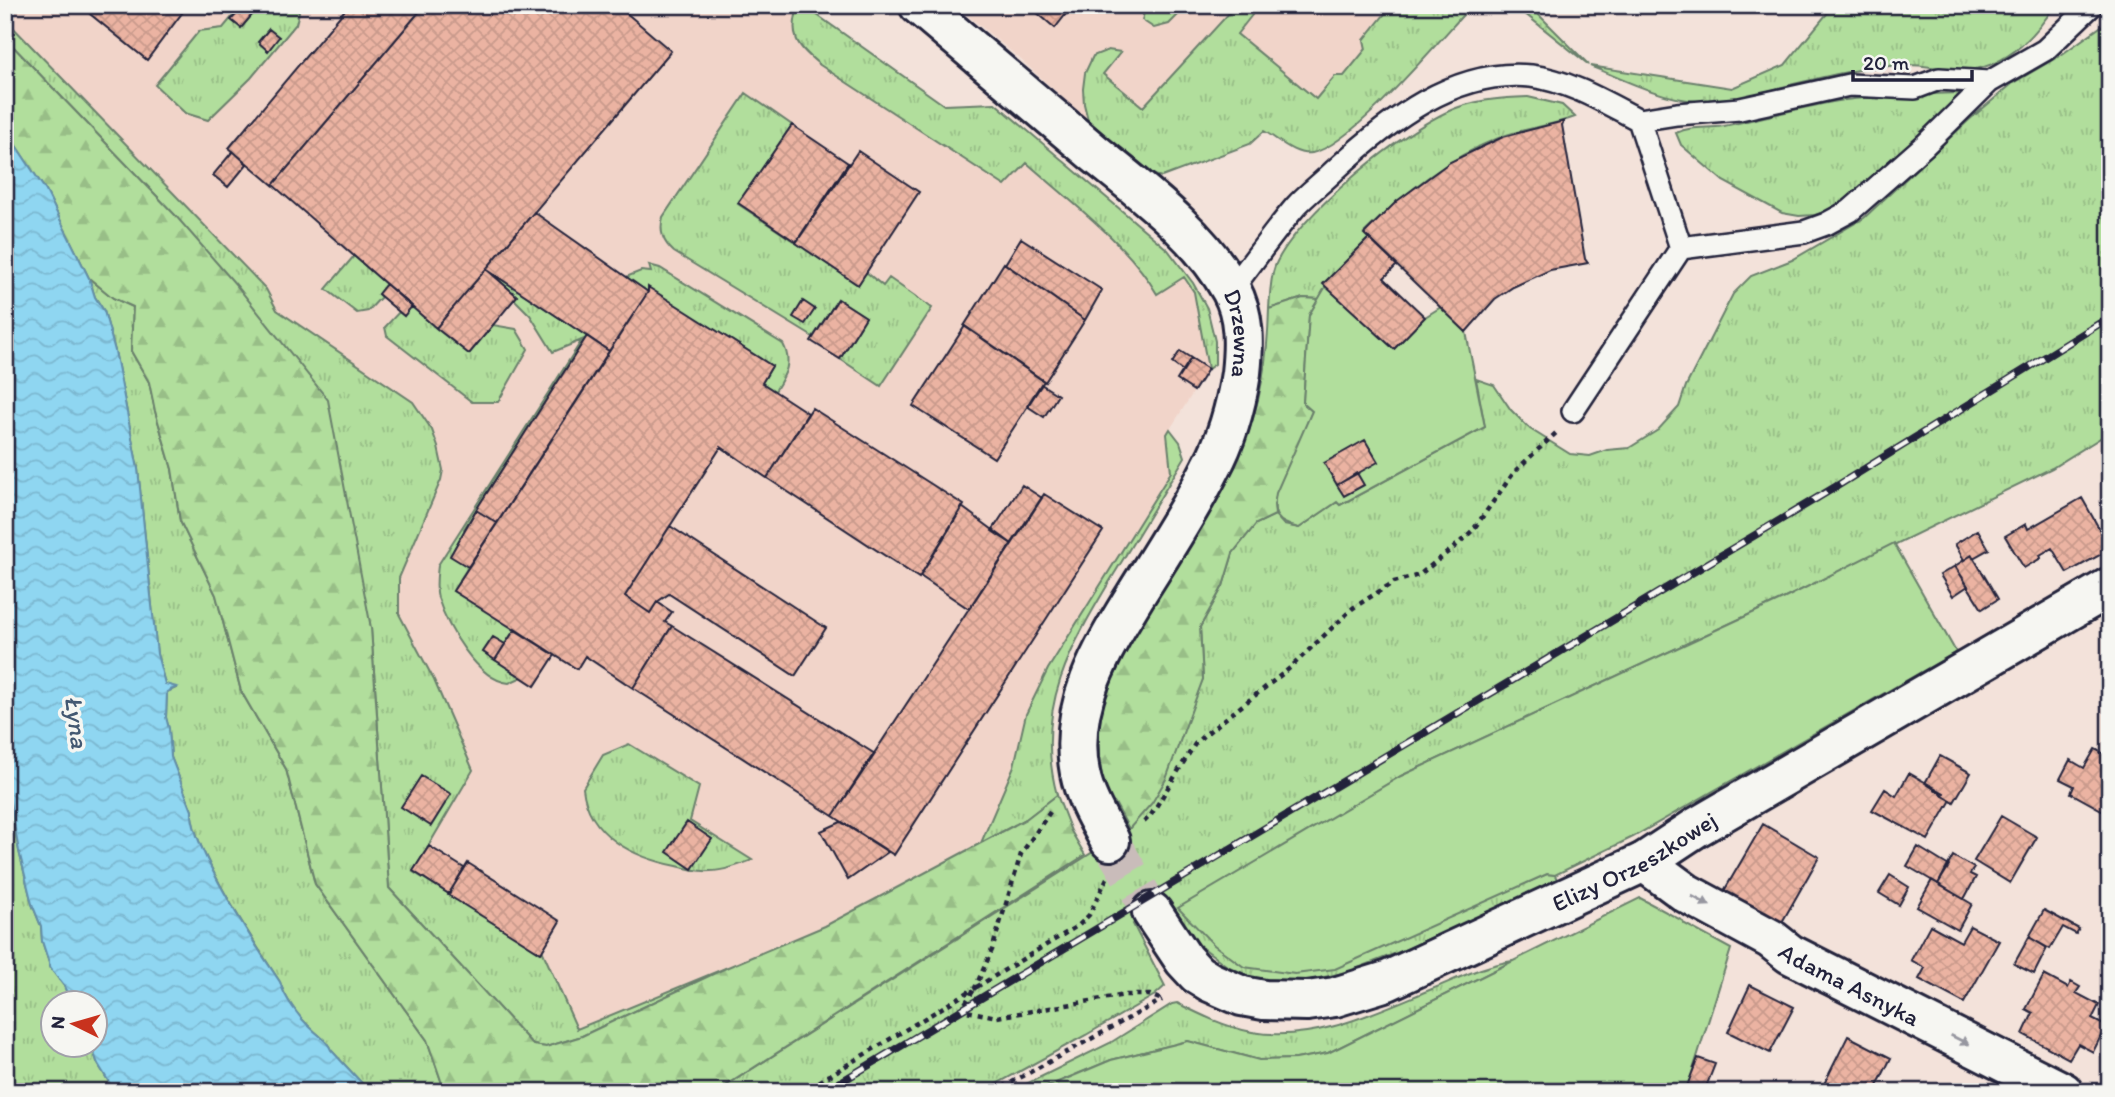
<svg xmlns="http://www.w3.org/2000/svg" width="2115" height="1097" font-family="Itim,sans-serif">
  <style>
    .built { fill: #f1d4c9 }
    .grass { fill: url(#grass-tufts); stroke: #6a806c; stroke-width: 2 }
    .forest { fill: url(#forest-firs); stroke: #6a806c; stroke-width: 2 }
    .garden { fill: #b1de9c; stroke: #6a806c; stroke-width: 2 }
    .water { fill: url(#water-waves); stroke: #638ea8; stroke-width: 2 }
    .building { fill: url(#building-cross-hatch); stroke: #22223b; stroke-width: 2 }
    .lines { fill: none; stroke-linecap: round; stroke-linejoin: round }
    .minor-tunnel { stroke: #c9bcba; stroke-width: 38; stroke-dasharray: 38 19; stroke-linecap: butt }
    .service-casing { stroke: #22223b; stroke-width: 26 }
    .minor-casing { stroke: #22223b; stroke-width: 44 }
    .path { stroke: #22223b; stroke-width: 4.5; stroke-dasharray: 5 5; stroke-linecap: butt }
    .service { stroke: #f6f6f2; stroke-width: 21 }
    .minor { stroke: #f6f6f2; stroke-width: 38 }
    .rail-casing { stroke: #22223b; stroke-width: 8 }
    .rail { stroke: #f6f6f2; stroke-width: 5; stroke-dasharray: 16; stroke-linecap: butt }
    .oneway { fill: #9797a0 }
    .labels { text-anchor: middle; dominant-baseline: central; stroke-width: 7; stroke-linejoin: round; paint-order: stroke }
    .street-label { font-size: 24px; fill: #22223b; stroke: #f6f6f2 }
    .water-label { font-size: 26px; font-style: italic; fill: #435872; stroke: #f6f6f2 }
  </style>
  <defs>
    <pattern id="grass-tufts" width="24" height="20" patternUnits="userSpaceOnUse" patternTransform="scale(1.75)"><rect width="24" height="20" fill="#b1de9c"/><path d="M3 7l-1-3M5 7V3M7 7l1-3M15 17l-1-3M17 17v-4M19 17l1-3" fill="none" stroke="#98be87"/></pattern>
    <pattern id="forest-firs" width="22" height="20" patternUnits="userSpaceOnUse" patternTransform="scale(1.75)"><rect width="22" height="20" fill="#b1de9c"/><path d="M5 1l3.5 6h-7zM16 11l3.5 6h-7z" fill="#98be87"/></pattern>
    <pattern id="water-waves" width="16" height="10" patternUnits="userSpaceOnUse" patternTransform="scale(1.75)"><rect width="16" height="10" fill="#8fd6f1"/><path d="M0 5q4-4 8 0t8 0" fill="none" stroke="#7bb7d0"/></pattern>
    <pattern id="building-cross-hatch" width="8" height="8" patternUnits="userSpaceOnUse" patternTransform="scale(1.75)"><rect width="8" height="8" fill="#ebb3a2"/><path d="M0 0l8 8M0 8l8-8" fill="none" stroke="#c99a8c"/></pattern>
  </defs>
  <rect width="100%" height="100%" fill="#f3e2da"/>
  <filter id="ink" filterUnits="userSpaceOnUse"><feTurbulence type="fractalNoise" baseFrequency=".0143" numOctaves="2"/><feDisplacementMap in="SourceGraphic" scale="14" xChannelSelector="R" yChannelSelector="G"/><feConvolveMatrix kernelMatrix="1 2 1 2 8 2 1 2 1" color-interpolation-filters="sRGB"/></filter>
  <g filter="url(#ink)">
    <path class="built" d="M5 5H803L944 105 995 103 1168 250 1194 292 1208 369 1167 434 1171 472 1064 643 1027 818 1057 795 1071 831 1085 855 1129 829 2110 423 1894 543 1785 598 1401 776 1137 920 968 1092H461L389 888 175 215 5 38Z
      M955 5H1451L1321 146 1211 52 1126 155 1019 58Z"/>
    <path class="grass" d="M242 5H297L299 12 296 24 251 78 208 120 185 113 155 85 199 31 223 28Z
      M799 5H803L944 105 995 103 1168 250 1193 283 1207 308 1215 341V364L1208 369 1194 292 1184 277 1157 294C1129 245 1070 201 1027 163L1005 186 820 65C797 46 788 36 799 5Z
      M1146 5H1162L1172 14 1178 7 1177 5 1184 9 1169 24 1154 28 1142 20Z
      M1392 5H1472C1441 38 1352 146 1312 153 1295 156 1278 139 1264 131L1250 144 1162 177 1146 173 1088 120 1084 104 1083 89 1085 73 1093 56 1108 50 1121 52 1103 74 1143 107 1231 11 1241 6 1252 7V15L1237 34 1316 99 1335 76H1344L1366 49 1364 40Z
      M1514 5H1529L1589 65Z
      M1834 5H2055C2038 32 2015 57 1984 67 1958 75 1931 64 1905 65 1866 66 1827 76 1790 85 1760 93 1727 104 1696 101 1659 98 1625 80 1590 66L1732 88 1785 65Z
      M5 19 266 289 277 310 413 402 432 430 438 447 443 470 441 480 399 578V614L434 680 473 770 413 872 542 950 577 1029 728 967 582 1036 546 1047 533 1045 389 888 371 628 175 215 5 38Z
      M2110 20V432L2052 468 1785 598 1401 776 1333 818 1490 899 1547 874 1555 875 1558 882 1496 914 1348 972 1301 982 1254 978 1227 966 1198 944 1164 905 1133 924 1165 986 1155 995 1086 1035 982 1092H716L1129 829 1203 679 1200 627 1223 586 1233 553 1256 524 1275 515 1284 525 1299 528 1337 502 1340 505 1485 427 1476 379 1494 385 1511 410 1530 429 1570 454 1590 456 1607 450 1629 448 1658 430 1679 407 1686 386 1733 294 1751 276 1792 260 1864 218 1969 120 2013 83 2061 55Z
      M746 93 792 125 738 204 858 284 866 272 883 286 889 278 932 308 881 386 840 359 866 317 838 299 813 337 674 252C663 242 659 232 663 217Z
      M1964 93 1918 139 1869 182 1832 209 1815 215 1799 216 1782 213 1723 181 1681 145 1676 133C1692 125 1707 129 1724 126 1764 118 1804 106 1845 100 1885 95 1925 94 1964 93Z
      M1528 97 1562 105 1575 117C1551 126 1525 128 1501 137 1447 158 1405 193 1364 233L1369 238 1324 283 1326 286 1319 299 1303 298 1269 309C1270 295 1270 279 1275 266 1295 217 1409 124 1459 107 1481 99 1505 98 1528 97Z
      M354 256 386 284 378 294 381 297 368 311 357 313 326 289Z
      M649 265 660 268 783 344C793 363 785 375 775 391L762 383 772 366 648 288V292L626 277 641 271 651 272Z
      M486 269 587 336 464 529 466 532 451 555 468 567 453 591 515 629 505 644 493 637 483 652 522 677 509 683C477 680 447 626 438 598 435 587 437 576 438 565L582 340 553 352 530 315 514 299 517 296Z
      M89 278 113 298 133 307 131 351 149 382 155 411 172 469 180 521 216 595 241 691 286 769 315 884 427 1040 445 1092H370L331 1050C327 1040 319 1036 312 1029 299 1018 284 997 280 982 259 950 189 844 192 811L171 757 169 729 166 718 167 692 176 688 165 684 157 654 138 469 115 351 104 311 95 297Z
      M412 306 469 353 493 325 516 329 528 349 498 402H472L387 336 385 327 399 312 404 316Z
      M1170 429 1180 442 1185 457C1162 495 1139 533 1116 571 1072 644 1033 707 1057 795L1026 819 981 843 1014 766 1026 714 1048 669 1171 472 1167 434Z
      M629 744 699 787 690 821 752 860C739 865 724 871 710 871 699 872 688 869 677 866 635 858 588 836 583 788L603 755Z
      M5 775 19 851 32 904 41 926 42 941 51 969 64 986 71 1002H52V1044L91 1045 98 1064 115 1092H5Z
      M1513 961 1328 1053 1296 1059 1259 1060 1188 1041 1111 1060 1034 1092H1010L1110 1043 1172 1004 1177 1003C1201 1015 1225 1027 1252 1032 1314 1043 1376 1012 1432 989 1459 978 1484 965 1513 961Z"/>
    <path class="forest" d="M5 38 175 215 237 286 328 400 371 628 389 888 533 1045 546 1047 582 1036 728 967 825 926 1026 819 1057 795 1071 831 1085 855 716 1092H445L427 1040 315 884 286 769 241 691 216 595 180 521 172 469 155 411 149 382 131 351 133 307 113 298 89 278 46 191 5 129Z
      M1303 298 1319 299 1309 315 1303 403 1312 411 1274 505 1275 515 1256 524 1233 553 1223 586 1200 627 1203 679 1166 779 1152 803 1129 829 1115 803 1109 806C1097 764 1094 729 1108 686 1116 659 1134 634 1148 611 1181 557 1220 503 1244 444 1261 402 1268 354 1269 309Z"/>
    <path class="garden" d="M1326 286 1394 349 1425 317 1441 307 1466 332 1485 427 1340 505 1337 502 1299 528C1276 523 1272 515 1276 493L1312 411 1303 403 1309 315Z
      M1894 543 1956 652 1633 837 1555 875 1547 874 1335 969 1295 974 1244 967 1214 945 1178 908 1401 776 1785 598Z
      M1640 898 1683 921V923L1731 949 1686 1092H1035L1111 1060 1188 1041 1259 1060 1296 1059 1328 1053Z"/>
    <path class="water" d="M5 129 46 191 89 278 95 297 104 311 115 351 138 469 157 654 165 684 177 687 167 692 166 717 169 729 171 757 192 811C189 844 259 951 280 982 284 997 299 1018 312 1029 319 1036 327 1040 331 1050L370 1092H115L98 1064 91 1045 94 1044V1002H71L64 986 51 969 42 941 41 926 32 904 19 851 5 775Z"/>
    <path class="building" d="M97 5H188L147 60 90 14Z
      M199 5H218L211 14Z
      M349 5H425L273 185 229 148Z
      M425 5H617L671 51 436 328 273 185Z
      M1028 5H1073L1055 28Z
      M243 7 252 15 241 28 231 20Z
      M269 29 279 37 268 51 258 42Z
      M1564 121 1562 125 1585 259 1588 263 1550 270 1513 287 1495 299 1466 332 1364 234 1397 201 1450 162 1503 137Z
      M792 125 848 163 796 242 738 203Z
      M233 151 247 164 228 187 213 175Z
      M858 151 919 192 858 285 796 243Z
      M534 212 648 292 609 351 486 269Z
      M1021 238 1102 290 1085 320 1005 264Z
      M1369 238 1397 265 1384 278 1425 317 1394 349 1323 284Z
      M1004 263 1085 320 1045 382 964 326Z
      M486 269 517 296 469 354 436 328Z
      M386 284 412 306 404 316 378 294Z
      M648 287 772 366 762 383 808 413 767 478 721 447 625 596 650 613 657 602 672 612 665 622 672 626 633 688 585 656 577 669 453 591 648 292Z
      M838 299 866 317 840 359 811 341Z
      M803 301 815 309 805 324 793 317Z
      M965 326 1044 381 994 458 913 406Z
      M587 336 609 351 497 523 476 510Z
      M1180 351 1191 358 1183 371 1172 363Z
      M1191 358 1208 369 1194 391 1177 380Z
      M1041 384 1058 395 1044 417 1027 406Z
      M812 408 964 505 919 578 767 478Z
      M1365 440 1378 462 1337 485 1324 463Z
      M1357 473 1364 485 1344 496 1337 485Z
      M1022 485 1042 498 1012 544 992 531Z
      M1044 494 1103 531 894 855 833 816Z
      M2082 498 2110 548V552L2107 551 2067 573 2052 548 2040 555 2041 558 2024 568 2005 536 2026 524 2028 529Z
      M962 507 1012 544 969 609 920 576Z
      M476 510 497 523 468 567 450 556Z
      M670 526 826 628 795 676 669 594 657 602 650 613 625 596Z
      M1978 530 1989 549 1973 558 1972 555 1964 560 1955 544Z
      M1972 555 1998 599 1982 609 1955 566Z
      M1955 566 1968 586 1953 596 1940 575Z
      M672 626 875 754 833 816 633 688Z
      M515 629 555 655 535 686 495 660Z
      M493 637 505 644 495 660 483 652Z
      M2095 749 2110 757V809L2107 813 2071 793 2074 786 2060 779 2070 760 2084 768Z
      M1940 756 1971 773 1954 802 1925 783Z
      M1909 773 1944 793 1943 796 1951 800 1928 840 1872 810 1885 789 1896 796Z
      M421 776 451 794 431 826 401 807Z
      M2001 816 2037 837 2010 883 1974 861Z
      M687 822 712 839 692 869 667 852Z
      M841 822 888 852 848 880 821 831Z
      M1763 824 1819 857 1781 924 1724 891Z
      M429 846 464 868 449 894 413 871Z
      M1918 847 1949 866 1938 884 1907 866Z
      M1953 856 1974 868 1970 874 1976 877 1964 899 1938 884Z
      M468 863 560 921 541 953 448 895Z
      M1890 875 1909 887 1899 905 1879 893Z
      M1932 880 1972 904 1958 930 1917 907Z
      M2044 910 2079 929 2076 934 2063 927 2050 949 2029 937Z
      M1930 925 1961 942 1970 926 1999 941 1964 1003 1919 979 1925 968 1911 960Z
      M2029 937 2047 948 2034 974 2014 964Z
      M2044 975 2068 988 2071 982 2080 987 2076 993 2099 1005 2092 1019 2106 1026 2093 1052 2078 1044 2069 1059 2023 1034 2033 1013 2026 1009Z
      M1750 985 1794 1007 1770 1053 1728 1032Z
      M1848 1036 1891 1058 1874 1092H1839L1824 1084Z
      M1698 1058 1715 1064 1704 1092 1687 1086Z"/>
    <g class="lines">
      <path class="minor-tunnel" d="M1110 841 1152 912"/>
      <defs>
        <path id="service" d="M1639 120 1677 114 1740 109 1849 85 1915 88 1939 79 1989 82 2045 50 2092 5
          M1231 290C1253 262 1273 233 1296 206 1308 193 1323 182 1335 170 1388 121 1455 68 1531 76 1570 81 1606 103 1639 120L1681 248
          M1573 411 1681 248 1804 232 1826 224 1850 211 1925 145 1989 82"/>
        <g id="minor">
          <path id="s1" d="M919 5C977 54 1035 103 1093 152 1142 192 1200 234 1231 290 1245 315 1244 345 1241 373 1236 406 1227 439 1211 468 1189 512 1161 554 1135 596 1102 650 1067 706 1080 773 1085 798 1098 819 1110 841"/>
          <path id="s2" d="M1644 862 1686 893 1771 939 1790 954 2063 1092"/>
          <path id="s3" d="M1152 912 1184 960 1197 974 1210 982 1242 996 1264 1000 1307 1001 1335 997 1387 981 1644 862 1697 827 2110 587"/>
        </g>
      </defs>
      <use href="#service" class="service-casing"/>
      <use href="#minor" class="minor-casing"/>
      <path class="path" d="M1144 822 1151 815 1195 744 1202 737 1290 668 1353 608 1394 582 1419 575 1457 545 1473 530 1515 471 1556 433
        M1107 878 1089 915 1079 925 975 988 961 1010 997 1017 1125 995H1150L1162 1000
        M802 1092 975 988 992 950 1021 854 1050 812
        M994 1092 1162 1000"/>
      <use href="#service" class="service"/>
      <use href="#minor" class="minor"/>
      <defs>
        <path id="rail" d="M824 1092 1837 486 2110 317"/>
      </defs>
      <use href="#rail" class="rail-casing"/>
      <use href="#rail" class="rail"/>
    </g>
    <defs><path id="oneway-solid" d="M-6-.8H1V-3.2L6.5 0L1 3.2V.8H-6Z" transform="scale(1.75)"/></defs>
    <g class="oneway">
      <use href="#oneway-solid" transform="translate(1701 901) rotate(28)"/>
      <use href="#oneway-solid" transform="translate(1960 1040) rotate(27)"/>
    </g>
  </g>
  <g class="labels">
    <g class="street-label">
      <text stroke="none"><textPath href="#s1" startOffset="469">Drzewna</textPath></text>
      <text stroke="none"><textPath href="#s3" startOffset="550">Elizy Orzeszkowej</textPath></text>
      <text stroke="none"><textPath href="#s2" startOffset="240">Adama Asnyka</textPath></text>
    </g>
    <g class="water-label">
      <text transform="translate(77 722) rotate(82)">Łyna</text>
    </g>
  </g>
  <rect width="2115" height="1097" fill="none" stroke="#f6f6f2" stroke-width="28"/>
  <rect x="14" y="14" width="2087" height="1069" fill="none" stroke="#22223b" stroke-width="2.5" filter="url(#ink)"/>
  <g transform="translate(74 1024) rotate(275)"><circle r="33" fill="#f6f6f2" stroke="#a1a1a9" stroke-width="2"/>
  <path d="M0-5L12 26L0 18L-12 26Z" fill="#c8321e"/>
  <text y="-10" font-size="19" font-weight="bold" text-anchor="middle" fill="#22223b">N</text>
  </g>
  <path d="M1853 70v10h119v-10" fill="none" stroke="#22223b" stroke-width="3.5"/>
  <text x="1863" y="70" font-size="21" fill="#22223b" stroke="#f6f6f2" stroke-width="5" paint-order="stroke">20 m</text>
</svg>
